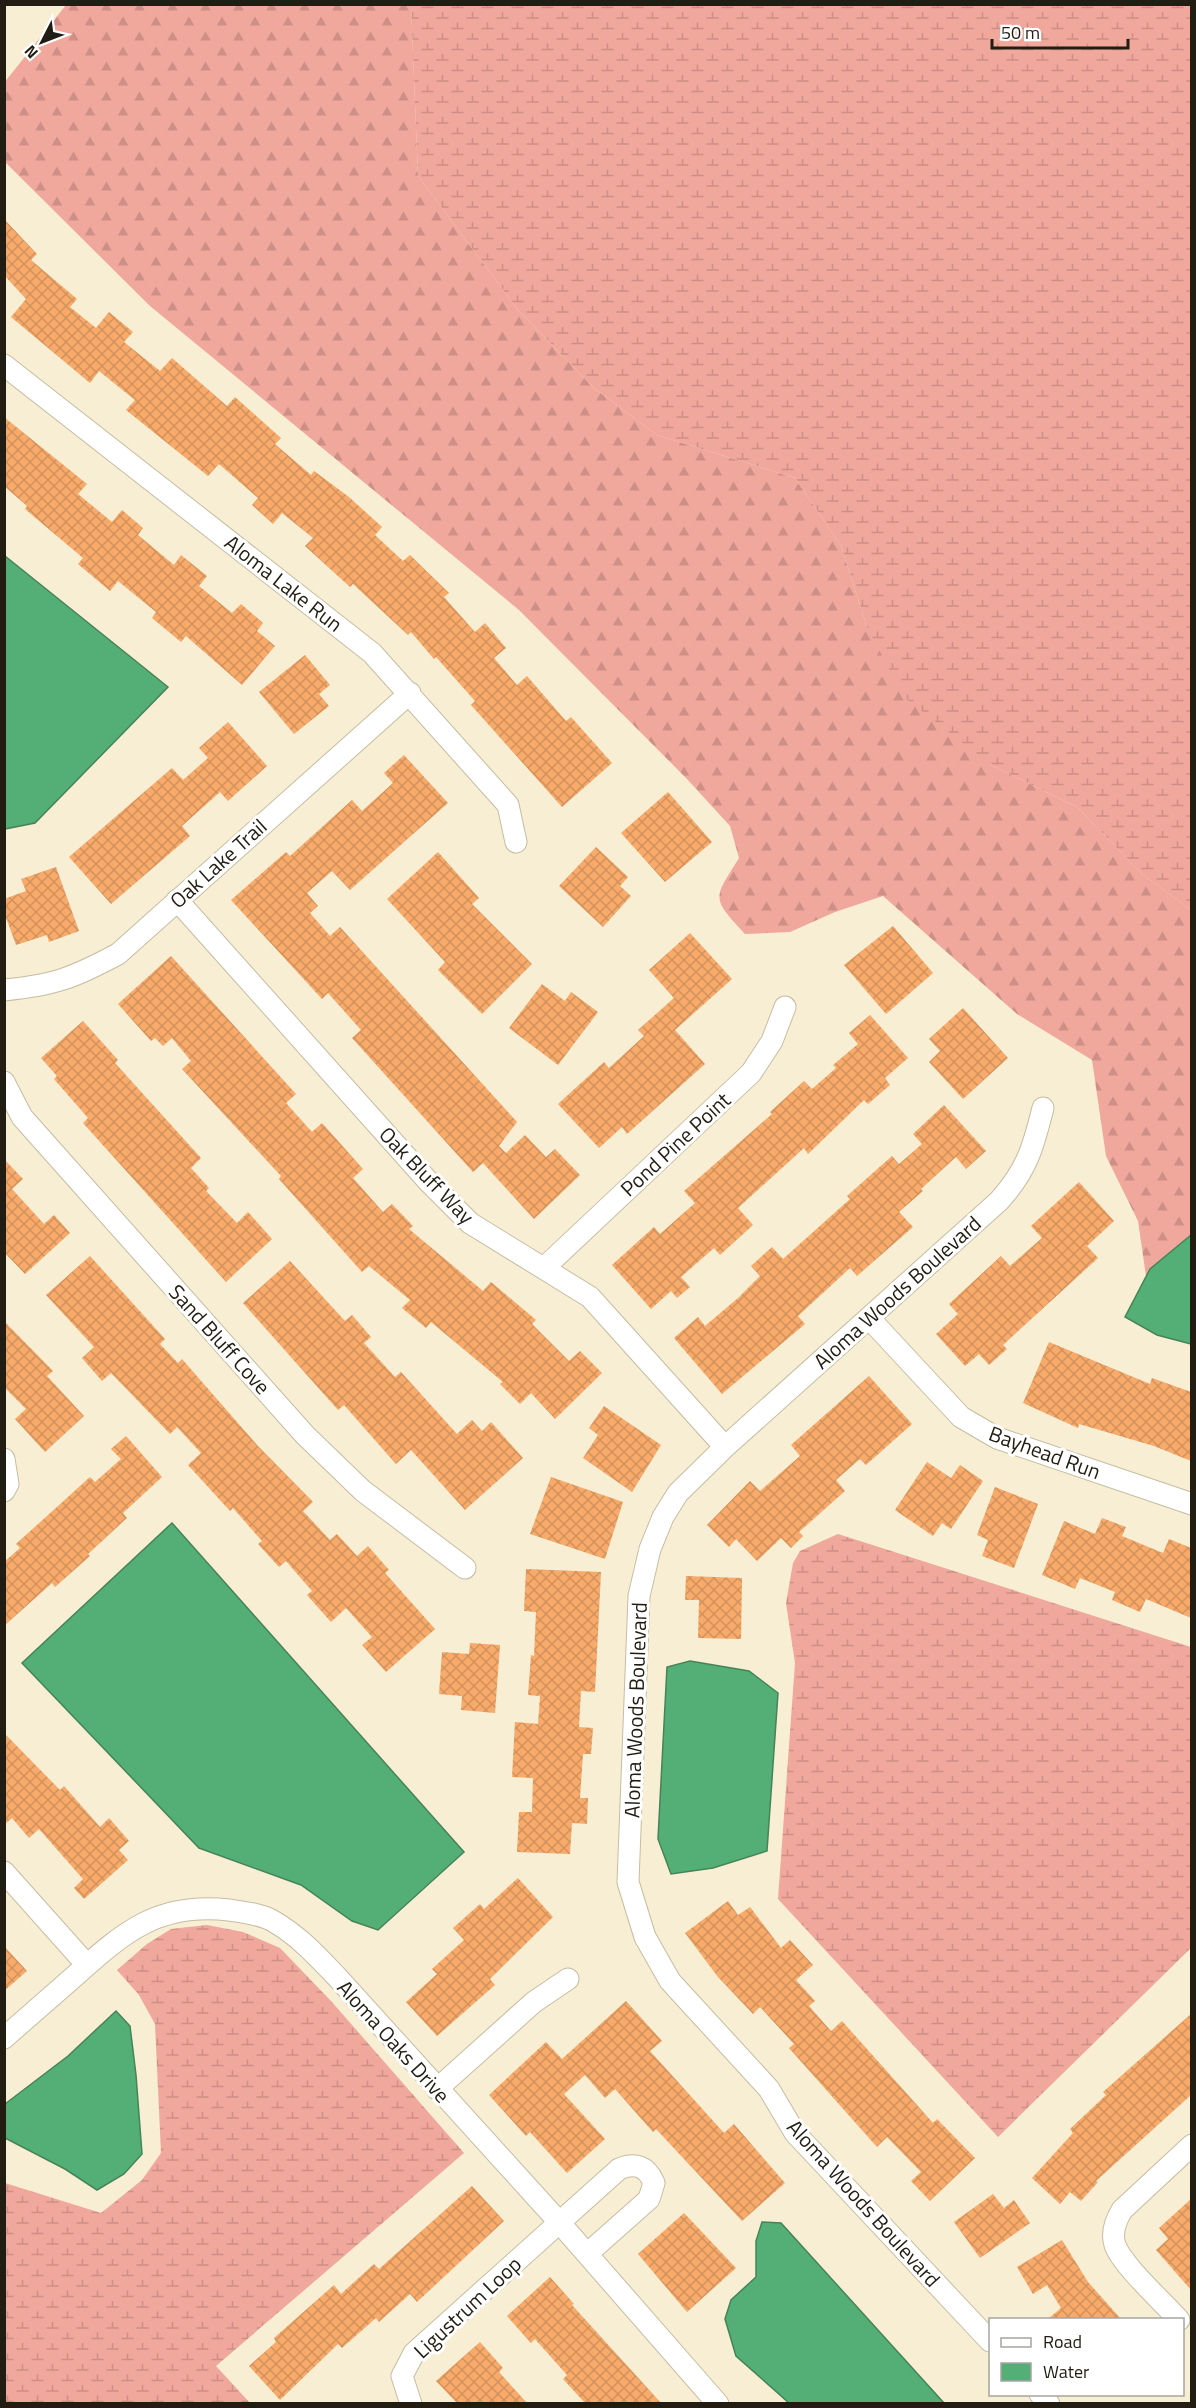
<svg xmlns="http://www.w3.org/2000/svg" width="1196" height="2408" font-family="'Titillium Web',sans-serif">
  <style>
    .forest { fill: url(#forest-firs) }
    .wetland { fill: url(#wetland-marsh) }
    .water { fill: #54af77; stroke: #458359; stroke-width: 1.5 }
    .building { fill: url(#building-cross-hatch) }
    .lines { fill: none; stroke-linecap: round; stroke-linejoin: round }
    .street-casing { stroke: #c5bca2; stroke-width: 23 }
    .street { stroke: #fff; stroke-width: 21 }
    .labels { text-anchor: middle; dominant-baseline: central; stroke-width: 6; stroke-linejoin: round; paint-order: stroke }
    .street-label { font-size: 21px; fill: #211d13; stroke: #fff }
  </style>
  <defs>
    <pattern id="forest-firs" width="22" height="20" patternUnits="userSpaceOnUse" patternTransform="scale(1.5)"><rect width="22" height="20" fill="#f0a79c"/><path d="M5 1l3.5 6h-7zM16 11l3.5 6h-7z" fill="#ce8f86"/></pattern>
    <pattern id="wetland-marsh" width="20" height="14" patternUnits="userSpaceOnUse" patternTransform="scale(1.5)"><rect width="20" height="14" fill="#f0a79c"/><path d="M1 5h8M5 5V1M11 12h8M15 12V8" fill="none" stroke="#ce8f86"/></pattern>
    <pattern id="building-cross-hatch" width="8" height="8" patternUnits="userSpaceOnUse" patternTransform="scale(1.5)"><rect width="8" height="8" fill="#f7aa6a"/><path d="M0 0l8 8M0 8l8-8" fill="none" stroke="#d3925b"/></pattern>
  </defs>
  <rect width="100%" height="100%" fill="#f7eed3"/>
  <path class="forest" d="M66 5H411L418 176 518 310 594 388 657 435 795 478 841 546 867 627 991 765 1077 807 1142 874 1191 910V1235L1150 1269 1146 1276 1138 1221 1106 1156 1092 1060 1017 1014 883 896 835 912 790 932 745 934C711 897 713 900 739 858L730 826 687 779 519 610 150 306 5 162 4 83Z"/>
  <path class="wetland" d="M411 5H1191V910L1142 874 1077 807 991 765 904 697 867 627 841 546 795 478 657 435 594 388 518 310 418 176Z
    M838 1534 1191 1647V1948L998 2137 778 1899 795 1663 786 1603 793 1563 800 1551Z
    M207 1925 243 1932 280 1948 331 2001 464 2153 216 2366 250 2403H5V2183L101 2213 142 2180 161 2153 155 2024 139 1995 117 1970 147 1944 171 1929Z"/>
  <path class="water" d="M5 556 168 687 35 823 5 829Z
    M1191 1235V1344L1157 1335 1125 1317 1150 1269Z
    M172 1523 464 1852 378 1930 352 1921 301 1885 199 1848 22 1663Z
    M690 1661 749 1671 778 1693 767 1851 713 1868 671 1874 658 1839 667 1667Z
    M116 2011 130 2026 136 2075 142 2154 124 2174 97 2190 65 2169 5 2138V2104L68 2056Z
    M762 2222 781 2223 944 2403H789L736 2356 725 2319 731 2300 756 2277V2241Z"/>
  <path class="building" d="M4 219 37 254 31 260 77 299 70 307 96 328 109 312 133 332 124 342 160 371 172 358 227 406 235 397 281 438 275 444 311 475 314 471 349 497 382 527 375 535 403 561 410 555 449 593 444 597 475 632 485 623 506 648 494 658 517 685 527 676 566 721 571 717 612 763 562 807 471 705 475 701 436 657 434 659 411 632 408 635 353 584 350 587 305 546 313 538 282 513 273 524 252 505 258 498 219 464 208 476 126 410 135 400 99 371 90 383 11 317 26 299 4 275Z
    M4 417 87 484 78 494 112 522 122 510 143 528 138 535 174 565 181 555 207 576 199 586 232 613 241 604 263 623 257 631 275 646 242 685 186 636 181 642 152 618 156 612 118 581 110 591 78 564 83 558 25 509 27 506 4 486Z
    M305 655 330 685 319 694 329 706 294 734 259 692Z
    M228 722 267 766 228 801 220 792 182 826 190 836 111 904 69 857 172 768 183 780 208 758 199 748Z
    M404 755 448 803 350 890 332 871 307 893 318 906 310 913 330 936 340 927 517 1122 499 1146 506 1153 525 1135 546 1157 555 1149 580 1175 534 1219 483 1163 473 1172 352 1038 361 1030 328 993 322 999 231 900 286 852 290 856 352 800 362 811 393 783 384 773Z
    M668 792 712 842 665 882 621 833Z
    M596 847 628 877 620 886 631 896 603 927 559 886Z
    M438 852 479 898 472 904 532 964 482 1014 438 970 445 962 387 899Z
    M56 867 79 931 49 942 47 935 16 945 4 912V899L26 891 21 879Z
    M893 926 933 973 886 1014 844 965Z
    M690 933 732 979 675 1030 705 1064 627 1134 622 1127 599 1148 558 1104 604 1062 609 1068 644 1036 638 1030 674 998 649 970Z
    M171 956 296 1094 286 1103 312 1132 322 1123 363 1169 353 1178 383 1212 392 1204 413 1226 409 1229 483 1291 491 1282 536 1320 532 1324 569 1361 580 1351 602 1373 555 1419 531 1393 520 1404 500 1384 503 1382 431 1322 426 1328 402 1308 410 1300 369 1266 362 1272 279 1179 281 1176 182 1069 191 1061 172 1038 163 1046 155 1038 151 1041 118 1004Z
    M542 984 565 1001 571 992 598 1012 558 1065 509 1028Z
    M963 1008 1008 1058 963 1099 929 1062 940 1051 929 1039Z
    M870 1015 908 1058 885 1078 890 1085 868 1104 864 1100 808 1154 804 1148 738 1208 753 1225 720 1255 714 1248 681 1277 690 1287 677 1298 671 1291 651 1309 612 1265 654 1227 660 1234 695 1203 684 1191 772 1114 770 1112 804 1081 812 1089 836 1068 833 1065 858 1044 849 1033Z
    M83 1021 118 1060 115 1063 201 1158 191 1168 209 1188 206 1191 237 1223 248 1212 272 1239 226 1282 83 1123 88 1118 54 1079 57 1076 41 1058Z
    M944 1105 986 1151 966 1169 956 1157 921 1189 923 1191 899 1212 913 1227 857 1276 850 1268 798 1316 805 1324 722 1394 674 1338 698 1317 705 1326 738 1298 760 1276 751 1266 772 1247 783 1259 850 1199 847 1196 892 1156 899 1164 922 1144 913 1134Z
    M4 1159 23 1179 12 1189 44 1224 54 1215 70 1233 25 1274 4 1252Z
    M1079 1182 1114 1221 1087 1246 1098 1258 1003 1345 1007 1349 989 1365 979 1354 965 1366 936 1334 958 1314 949 1304 1001 1256 1010 1266 1042 1238 1031 1226Z
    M90 1256 165 1339 160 1344 178 1363 182 1359 257 1445 313 1502 303 1511 330 1540 337 1534 357 1556 368 1546 389 1570 385 1573 435 1629 386 1672 362 1645 372 1637 346 1608 331 1622 307 1595 312 1591 286 1561 279 1567 258 1544 262 1541 233 1508 230 1511 188 1465 201 1453 177 1427 170 1434 111 1373 102 1381 82 1358 94 1347 46 1295Z
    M290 1261 345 1321 352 1315 371 1337 364 1343 395 1377 401 1372 457 1434 472 1420 482 1431 491 1422 523 1458 465 1510 411 1450 396 1464 344 1405 338 1410 243 1303Z
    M4 1321 53 1371 47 1376 84 1416 45 1452 15 1419 26 1409 4 1387Z
    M1049 1342 1150 1384 1152 1378 1191 1392V1461L1154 1446 1079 1424 1078 1428 1023 1403Z
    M869 1376 912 1424 866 1465 860 1459 836 1480 845 1491 799 1532 803 1536 791 1548 781 1538 757 1561 736 1539 729 1547 707 1525 750 1481 760 1491 800 1456 791 1445Z
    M604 1406 661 1445 632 1492 583 1458 598 1435 589 1428Z
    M126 1436 162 1477 123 1513 127 1518 88 1554 90 1556 55 1587 52 1583 4 1626V1562L20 1548 16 1544 90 1477 95 1482 121 1459 111 1449Z
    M927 1462 951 1478 960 1465 983 1481 951 1529 942 1523 933 1536 895 1510Z
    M551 1477 623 1502 605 1559 530 1534Z
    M995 1487 1038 1504 1014 1568 982 1556 988 1540 977 1535Z
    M1102 1518 1126 1527 1122 1536 1163 1553 1169 1539 1191 1548V1618L1146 1599 1140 1612 1112 1600 1115 1592 1080 1578 1075 1589 1042 1575 1064 1521 1095 1534Z
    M526 1569 601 1572 595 1692 581 1691 579 1727 593 1728 591 1754H583L580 1798H588L587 1824 572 1823 570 1854 517 1852 519 1812H532L533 1778 512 1777 515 1722 538 1724 540 1696 528 1695 531 1655 534 1656 536 1612 524 1611Z
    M686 1576 742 1578 741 1639 698 1638 699 1600H685Z
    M470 1643 500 1645 495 1713 461 1710 462 1696 439 1694 442 1652 469 1654Z
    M4 1733 60 1790 64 1786 100 1827 109 1818 129 1841 119 1850 128 1860 84 1899 74 1888 83 1879 39 1829 29 1838 12 1818 4 1825Z
    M518 1878 553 1917 490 1979 495 1985 437 2036 406 2002 437 1974 432 1969 464 1940 453 1928 480 1904 484 1909Z
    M728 1901 738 1915 750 1907 781 1948 790 1940 813 1965 796 1980 815 2001 809 2006 831 2031 842 2021 933 2123 937 2119 975 2158 930 2201 911 2181 921 2172 887 2137 877 2147 789 2048 794 2044 760 2007 753 2014 718 1977 685 1933Z
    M4 1946 27 1971 4 1991Z
    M626 2001 662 2041 650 2051 724 2133 734 2124 785 2183 742 2221 656 2129 653 2132 615 2089 605 2098 585 2075 564 2094 605 2139 567 2173 530 2132 526 2136 489 2095 546 2042 562 2059Z
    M1191 2014V2095L1096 2181 1098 2182 1081 2201 1070 2192 1060 2204 1032 2178 1073 2133 1070 2129 1106 2095 1103 2092Z
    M472 2186 504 2221 417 2302 410 2294 379 2322 376 2318 342 2348 338 2344 280 2400 249 2366 276 2342 274 2338 334 2285 341 2294 374 2264 379 2269Z
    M993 2194 1004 2208 1014 2200 1030 2223 980 2258 954 2222Z
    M1191 2199V2290L1156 2250 1168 2239 1159 2228Z
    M684 2213 736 2268 687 2312 638 2254Z
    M1062 2240 1088 2282 1121 2319H1048L1061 2308 1047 2285 1033 2294 1017 2267Z
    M550 2277 574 2304 572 2305 661 2403H585L563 2379 567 2375 535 2339 531 2343 507 2316Z
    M480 2342 503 2368 499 2372 527 2403H457L436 2381Z"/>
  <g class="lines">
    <defs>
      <path id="street" d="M4 365 372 653 508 805 516 842
        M177 900 428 1181 470 1223 590 1297 725 1447
        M4 990C55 985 73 978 118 954L410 693
        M4 1082 22 1117 305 1435 363 1491 465 1568
        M545 1267 751 1073 772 1041 785 1007
        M869 1318 961 1417 997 1438 1192 1504
        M4 1459 8 1484 4 1491
        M4 1872 87 1965
        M4 2038C28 2017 52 1996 76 1975 125 1931 159 1902 229 1910 243 1912 261 1914 273 1921 299 1936 317 1956 338 1978L559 2222 718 2404
        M437 2089 534 2002 568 1979
        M1179 2320C1163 2302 1122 2265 1115 2245 1111 2233 1116 2220 1122 2210L1192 2145
        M990 2341 795 2133 769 2089 670 1981 645 1937 628 1882 639 1596 650 1549 663 1517 678 1493 725 1447 999 1201C1027 1170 1033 1148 1043 1108
        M1040 2394 1049 2404
        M411 2404 402 2376 414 2353 619 2169C635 2162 647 2166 654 2183L649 2199 587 2254"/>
    </defs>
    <use href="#street" class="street-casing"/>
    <use href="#street" class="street"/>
  </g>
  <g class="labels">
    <g class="street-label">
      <text transform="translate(284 583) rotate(38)">Aloma Lake Run</text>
      <text transform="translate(218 863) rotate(-42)">Oak Lake Trail</text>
      <text transform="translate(675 1144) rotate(-43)">Pond Pine Point</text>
      <text transform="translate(427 1175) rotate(46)">Oak Bluff Way</text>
      <text transform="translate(897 1292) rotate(-42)">Aloma Woods Boulevard</text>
      <text transform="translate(220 1339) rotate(48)">Sand Bluff Cove</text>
      <text transform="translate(1045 1452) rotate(20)">Bayhead Run</text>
      <text transform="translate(635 1710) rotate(-88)">Aloma Woods Boulevard</text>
      <text transform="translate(394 2041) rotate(48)">Aloma Oaks Drive</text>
      <text transform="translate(864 2203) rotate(48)">Aloma Woods Boulevard</text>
      <text transform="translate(467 2307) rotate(-43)">Ligustrum Loop</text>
    </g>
  </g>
  <rect width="1196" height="2408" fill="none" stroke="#211d13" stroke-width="12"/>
  <rect x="989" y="2318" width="195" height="78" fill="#ffffff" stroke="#a6a5a1" stroke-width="1.5"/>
  <rect x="1001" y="2338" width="30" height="9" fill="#ffffff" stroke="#a6a5a1" stroke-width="1.5"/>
  <text x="1043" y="2348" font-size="18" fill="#211d13">Road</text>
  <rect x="1001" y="2363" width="30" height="18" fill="#54af77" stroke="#a6a5a1" stroke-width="1.5"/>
  <text x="1043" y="2378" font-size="18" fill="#211d13">Water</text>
  <g transform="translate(42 42) rotate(228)" stroke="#ffffff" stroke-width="4.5" paint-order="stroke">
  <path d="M0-4.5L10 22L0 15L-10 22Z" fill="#211d13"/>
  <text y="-9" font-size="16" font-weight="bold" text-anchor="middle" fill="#211d13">N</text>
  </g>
  <path d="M992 39v9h136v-9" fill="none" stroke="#211d13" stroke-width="3"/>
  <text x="1001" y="39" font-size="18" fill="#211d13" stroke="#ffffff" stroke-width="4.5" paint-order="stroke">50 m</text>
</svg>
